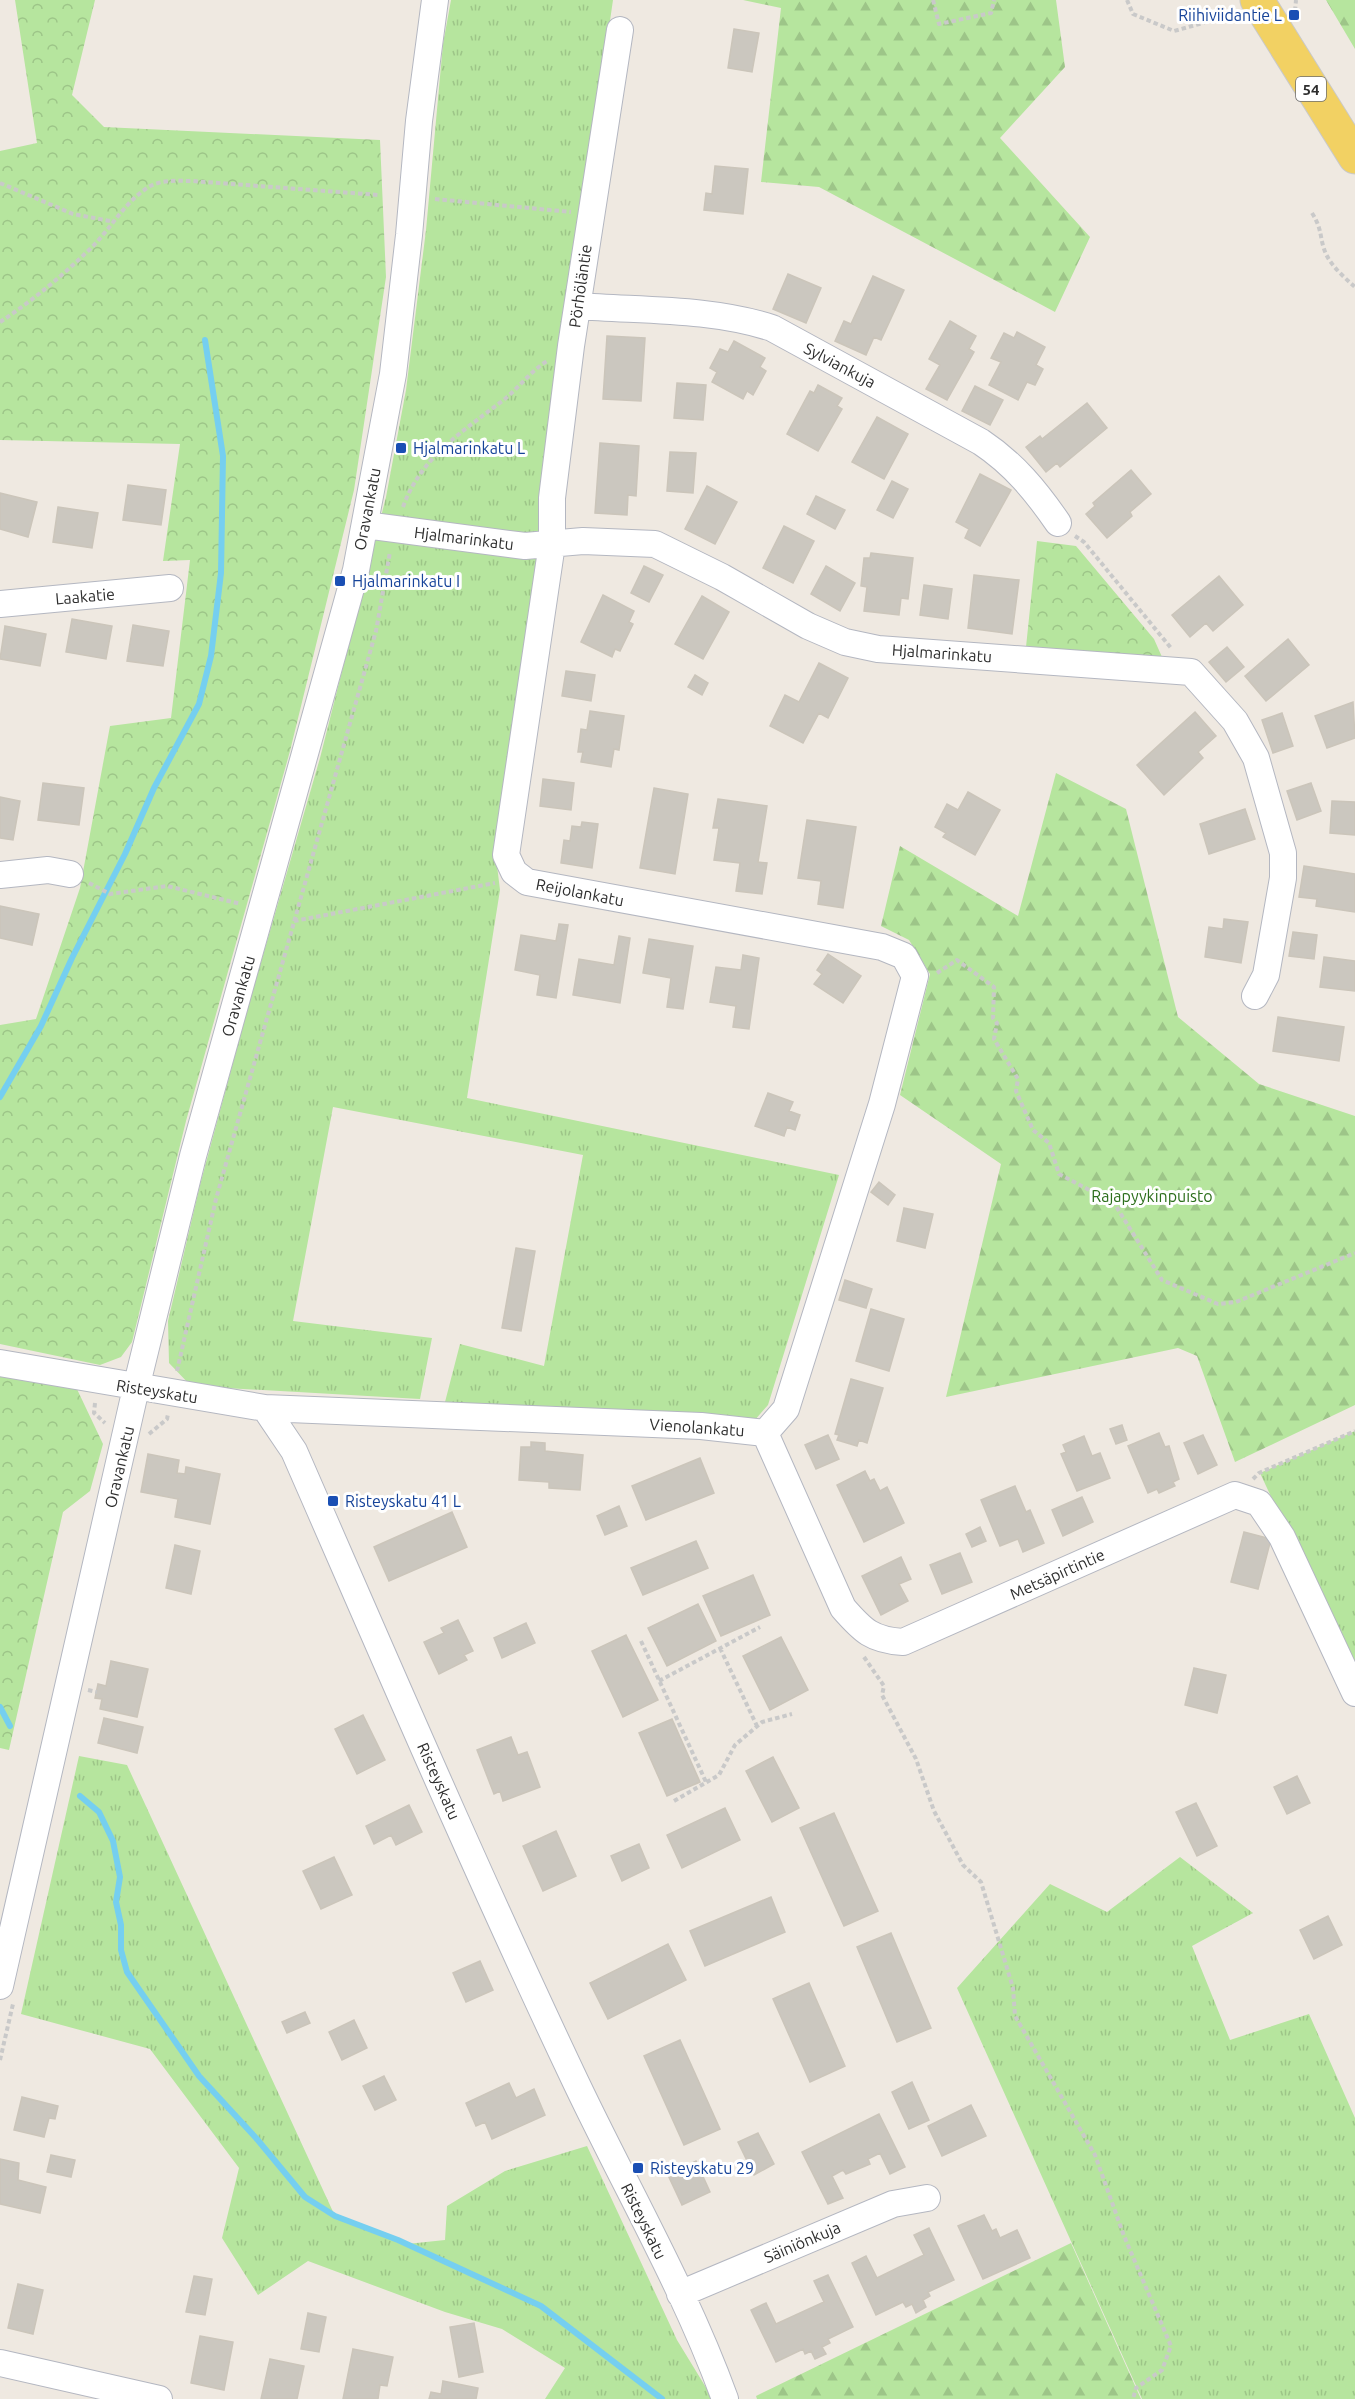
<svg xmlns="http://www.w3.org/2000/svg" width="1355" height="2399" font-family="Ubuntu,sans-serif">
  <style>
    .grass { fill: url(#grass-tufts) }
    .forest { fill: url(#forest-firs) }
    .park { fill: url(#park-crowns) }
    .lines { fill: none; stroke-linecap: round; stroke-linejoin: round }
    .stream { stroke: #75cff0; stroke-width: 6 }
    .building { fill: #cbc7bf; stroke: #cbc5ba; stroke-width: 1.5 }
    .minor-casing { stroke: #b4b7c1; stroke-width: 28 }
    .major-casing { stroke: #c9c9c9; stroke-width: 35 }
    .path { stroke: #c9c9c9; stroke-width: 4; stroke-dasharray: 4.5 3; stroke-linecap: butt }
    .minor { stroke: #fff; stroke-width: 26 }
    .major { stroke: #f2d163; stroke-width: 33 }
    .transit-dot { fill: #1a4fb4; stroke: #fff; stroke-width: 2 }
    .labels { text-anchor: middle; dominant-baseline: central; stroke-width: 6; stroke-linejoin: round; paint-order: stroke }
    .shield { fill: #fff; stroke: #6d6d6d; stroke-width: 1.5 }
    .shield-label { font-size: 15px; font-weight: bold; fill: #2e2e2e }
    .transit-label { font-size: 16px; fill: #164399; stroke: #fff; text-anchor: start }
    .street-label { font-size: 16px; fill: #2e2e2e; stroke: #fff }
    .park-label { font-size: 16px; fill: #2c6e1b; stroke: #fff }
  </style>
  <defs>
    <pattern id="grass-tufts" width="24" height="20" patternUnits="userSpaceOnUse" patternTransform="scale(1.5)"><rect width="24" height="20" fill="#b6e59e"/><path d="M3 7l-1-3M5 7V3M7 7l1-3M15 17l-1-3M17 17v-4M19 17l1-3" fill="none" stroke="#9dc588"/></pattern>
    <pattern id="forest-firs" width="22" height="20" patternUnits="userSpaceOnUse" patternTransform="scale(1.5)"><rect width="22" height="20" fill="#b6e59e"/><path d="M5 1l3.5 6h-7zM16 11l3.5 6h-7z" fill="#9dc588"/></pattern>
    <pattern id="park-crowns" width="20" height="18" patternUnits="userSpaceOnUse" patternTransform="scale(1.5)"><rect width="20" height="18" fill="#b6e59e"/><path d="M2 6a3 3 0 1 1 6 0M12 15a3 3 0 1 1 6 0" fill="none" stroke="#9dc588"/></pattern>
  </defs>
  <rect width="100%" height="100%" fill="#efe9e1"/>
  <path class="grass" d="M451 0H613L546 464 536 585 495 849 500 890 467 1098 839 1175 768 1405 754 1421 445 1402 460 1344 544 1366 583 1155 333 1107 293 1321 432 1338 420 1399 191 1386 169 1363 168 1321 200 1185 248 1007 320 758 386 497 406 390 426 230 443 44Z
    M1355 1431V1676L1260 1473Z
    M79 1756 127 1765 335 2216 407 2244 445 2240 447 2206 505 2171 587 2146 677 2340 713 2399H545L565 2368 502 2329 445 2312 308 2261 258 2295 222 2238 239 2168 150 2049 21 2014Z
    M1180 1857 1253 1913 1192 1946 1230 2040 1309 2014 1355 2118V2399H1142L957 1988 1050 1884 1107 1912Z"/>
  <path class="forest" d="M743 0H1056L1065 67 1000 138 1090 237 1055 312 819 187 761 182 781 8Z
    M1326 0H1355V49Z
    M1056 773 1126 809 1178 1017 1259 1084 1355 1116V1405L1235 1462 1197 1356 1178 1348 946 1397 1001 1164 900 1095 930 974 909 940 881 926 900 846 1018 916Z
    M1071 2243 1141 2399H757L756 2396Z"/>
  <path class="park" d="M15 0H95L72 95 104 127 380 140 386 277 354 490 290 751 186 1121 132 1342 121 1357 100 1365 0 1344V1025L36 1019 80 888 110 726 171 718 190 560 163 561 180 444 0 440V151L37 143Z
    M1037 541 1076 546 1154 639 1162 657 1158 661 1026 647Z
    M0 1374 76 1387 103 1444 90 1491 63 1512 9 1750 0 1748Z"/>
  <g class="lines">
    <path class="stream" d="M0 1097 41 1026 72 958 125 854 154 788 199 704 211 656 221 573 223 456 205 340
      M0 1707 10 1726
      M80 1796 99 1812 113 1841 120 1877 116 1902 121 1925V1950L127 1972 199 2076 256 2138 305 2197 335 2216 398 2240 541 2306 662 2399"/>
  </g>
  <path class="building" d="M734 29 759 33 752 72 728 68Z
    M715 166 748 169 743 214 704 210 706 193 712 194Z
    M788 274 821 288 806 323 773 309Z
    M873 276 904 290 881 340 874 337 866 355 835 341 844 321 851 324Z
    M950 321 976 336 969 349 974 352 947 400 926 389 940 365 929 359Z
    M1017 332 1045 347 1036 365 1043 369 1035 385 1027 382 1018 400 989 385 1001 362 991 358 1004 333 1014 338Z
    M607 336 645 338 641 401 603 399Z
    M734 341 765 358 760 367 766 371 753 395 747 391 743 399 712 382 717 372 710 368 720 349 728 352Z
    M677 383 706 385 703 420 674 418Z
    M818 385 842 398 837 406 842 409 818 451 787 434 810 391 814 393Z
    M975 386 1003 400 990 425 962 411Z
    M1087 403 1107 428 1060 467 1057 463 1046 472 1026 447 1040 436 1042 439Z
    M877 417 908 434 884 479 852 462Z
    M600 443 639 446 636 496 628 495 627 515 595 513Z
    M670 452 696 453 693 493 667 491Z
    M1131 470 1151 494 1130 512 1132 516 1107 538 1086 514 1095 506 1093 503Z
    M980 474 1011 490 980 546 965 538 969 529 956 522Z
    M892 481 908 489 893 518 877 510Z
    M128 485 166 490 161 525 123 520Z
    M707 486 737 502 715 544 685 529Z
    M0 493 37 502 28 537 0 529Z
    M816 496 845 510 835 529 807 514Z
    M58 507 98 513 92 548 53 542Z
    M784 526 814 541 793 583 763 568Z
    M871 553 913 558 908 599 901 598 899 615 864 611 867 587 861 586 864 558H870Z
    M644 566 663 575 649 602 631 593Z
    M826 566 855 583 840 611 811 594Z
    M974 575 1019 580 1012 634 968 628Z
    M1219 576 1243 605 1213 631 1206 623 1190 637 1172 615Z
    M924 585 952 589 948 619 920 615Z
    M603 595 634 611 629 622 633 624 620 651 615 649 612 657 581 642Z
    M702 596 729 612 703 659 675 644Z
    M72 619 112 626 106 659 66 652Z
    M133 625 169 631 163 666 127 661Z
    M5 626 46 634 40 666 0 659Z
    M1288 639 1309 665 1266 701 1245 676Z
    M1227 647 1244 667 1226 682 1209 662Z
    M819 663 848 678 828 718 819 713 803 743 770 726 785 695 799 702Z
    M566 671 595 675 591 701 562 696Z
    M695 675 708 683 702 695 688 687Z
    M1353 702 1355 738 1327 748 1315 716Z
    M590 711 624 716 619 750 614 749 611 767 581 762 583 752H578L581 729 587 730Z
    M1195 712 1216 736 1198 752 1203 758 1164 795 1137 765Z
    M1282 713 1293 746 1273 753 1262 720Z
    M543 779 574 783 571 810 540 806Z
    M43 783 84 788 79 825 38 820Z
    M1311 783 1321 811 1297 820 1287 791Z
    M654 788 688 794 675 874 640 868Z
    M968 792 1000 810 975 855 943 837 946 833 935 827 947 804 958 810Z
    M0 797 20 801 13 840 0 838Z
    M718 799 767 806 758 862 767 863 762 894 736 891 740 863 714 860 719 828H713Z
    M1332 801 1355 802V835L1330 833Z
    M1245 809 1255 839 1209 854 1200 824Z
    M807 820 856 827 843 908 818 904 821 881 798 878Z
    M582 822 598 824 592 868 561 863 564 840 570 841 572 826 581 827Z
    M1304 866 1355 874V912L1316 906 1317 899 1299 897Z
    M0 906 39 914 32 945 0 938Z
    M1224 919 1248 922 1241 963 1205 957 1209 927 1223 929Z
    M559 924 568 925 556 998 537 995 540 975 515 970 521 935 556 941Z
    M1293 932 1317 935 1314 959 1289 956Z
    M619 936 630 938 620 1003 573 995 579 959 614 965Z
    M649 939 693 946 683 1009 667 1007 671 978 643 973Z
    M828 954 861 976 843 1003 814 984 822 974 817 970Z
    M743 955 759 958 749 1029 733 1027 736 1006 710 1002 716 967 741 970Z
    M1324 957 1355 961V991L1320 987Z
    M1278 1017 1344 1027 1339 1061 1273 1051Z
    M768 1093 793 1102 789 1111 800 1115 795 1130 787 1127 784 1136 755 1126Z
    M879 1182 895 1195 888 1205 871 1192Z
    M904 1208 933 1214 925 1248 897 1241Z
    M516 1248 535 1251 521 1331 502 1328Z
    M845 1280 872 1289 866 1308 839 1300Z
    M871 1309 904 1319 889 1371 856 1361Z
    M851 1379 883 1388 867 1443 859 1440 857 1446 837 1440 839 1435 835 1434Z
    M1122 1425 1127 1440 1116 1444 1110 1429Z
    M1159 1433 1165 1447 1169 1446 1179 1479 1173 1482 1175 1486 1159 1493 1157 1489 1148 1493 1128 1446Z
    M828 1435 839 1459 816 1469 805 1445Z
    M1203 1435 1217 1465 1198 1474 1184 1443Z
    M1084 1436 1092 1456 1100 1453 1110 1478 1077 1491 1061 1454 1066 1452 1063 1445Z
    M531 1442 545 1443V1451L583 1455 580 1490 549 1488V1482L519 1480 521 1447H531Z
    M148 1454 179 1460 177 1473 185 1474 186 1467 220 1474 210 1524 175 1517 178 1499 141 1492Z
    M700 1458 714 1493 646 1520 632 1486Z
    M865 1471 870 1481 874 1479 880 1491 887 1487 904 1523 864 1542 837 1485Z
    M1015 1486 1026 1512 1030 1510 1044 1543 1023 1552 1018 1539 1000 1546 981 1500Z
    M1082 1497 1093 1522 1063 1536 1052 1510Z
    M619 1506 627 1526 605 1535 597 1516Z
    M452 1512 467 1547 389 1581 374 1547Z
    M980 1527 986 1541 972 1547 966 1534Z
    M1244 1532 1271 1539 1258 1589 1231 1582Z
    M696 1541 708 1568 643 1595 631 1568Z
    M175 1545 200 1551 191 1594 166 1588Z
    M960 1553 972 1582 942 1594 930 1565Z
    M901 1557 911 1579 899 1584 908 1601 881 1615 862 1576Z
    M753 1575 770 1615 721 1636 703 1596Z
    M698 1604 716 1641 667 1666 648 1628Z
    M458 1620 473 1651 464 1655 467 1660 439 1674 424 1642 444 1633 441 1628Z
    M526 1623 535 1643 502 1658 494 1638Z
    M626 1635 658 1700 623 1717 592 1651Z
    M781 1637 808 1690 770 1710 743 1656Z
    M111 1661 148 1669 137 1717 100 1709 102 1699 95 1698 98 1684 106 1686Z
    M1194 1668 1226 1675 1217 1713 1185 1705Z
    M363 1715 385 1760 357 1774 335 1729Z
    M104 1718 143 1727 137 1753 98 1743Z
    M672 1719 700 1782 667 1796 639 1733Z
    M511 1737 518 1755 527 1752 540 1787 503 1801 500 1791 494 1794 477 1750Z
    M773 1757 799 1808 772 1822 746 1771Z
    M1297 1776 1310 1803 1287 1814 1274 1787Z
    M1196 1803 1217 1846 1197 1856 1176 1812Z
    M409 1805 422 1832 396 1845 391 1835 374 1844 366 1826Z
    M725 1808 740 1840 682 1868 667 1835Z
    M834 1813 878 1911 844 1926 800 1828Z
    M556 1831 576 1876 543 1891 523 1846Z
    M639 1844 649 1868 622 1881 611 1856Z
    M334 1857 352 1895 321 1909 303 1871Z
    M771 1897 785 1932 705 1966 690 1931Z
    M1328 1916 1342 1945 1314 1959 1300 1930Z
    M891 1933 931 2028 897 2042 857 1947Z
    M668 1944 686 1980 608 2019 590 1983Z
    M480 1961 493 1990 466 2002 453 1973Z
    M809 1983 845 2066 810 2082 773 1999Z
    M305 2012 310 2023 287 2033 282 2022Z
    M354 2020 367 2048 342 2060 329 2032Z
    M680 2040 720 2129 684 2145 644 2056Z
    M384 2076 396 2100 375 2110 363 2086Z
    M912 2082 929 2120 909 2129 892 2092Z
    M509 2083 516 2098 534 2089 545 2115 492 2139 485 2122 476 2126 466 2103Z
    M22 2097 58 2106 55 2119 49 2118 44 2137 14 2130Z
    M971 2105 986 2136 942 2156 928 2126Z
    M879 2114 905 2167 890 2174 880 2153 868 2159 870 2164 846 2174 843 2170 832 2176 843 2198 828 2204 802 2152Z
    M758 2133 774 2164 754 2175 738 2142Z
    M51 2155 75 2160 71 2177 47 2172Z
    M0 2159 19 2163 18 2180 46 2187 40 2213 0 2204Z
    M696 2161 710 2192 682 2205 668 2175Z
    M984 2215 992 2231 996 2229 1000 2238 1017 2230 1030 2258 983 2279 958 2226Z
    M929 2228 954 2280 928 2292 930 2296 923 2300 926 2307 916 2313 912 2304 906 2307 903 2302 876 2315 852 2263 866 2256 877 2278 924 2255 914 2235Z
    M828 2275 853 2327 828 2339 830 2343 822 2347 826 2354 815 2359 811 2351 805 2354 803 2349 776 2362 751 2310 766 2303 776 2324 824 2302 814 2281Z
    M194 2276 212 2279 205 2315 186 2312Z
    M18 2284 43 2290 33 2334 8 2328Z
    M308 2313 326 2317 319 2352 301 2349Z
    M474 2323 483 2372 459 2377 450 2327Z
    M200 2336 233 2342 224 2390 191 2383Z
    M353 2349 393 2357 387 2386 380 2385 378 2399H343Z
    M270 2359 304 2366 297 2399H261Z
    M443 2381 478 2388 476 2399H429L431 2392 441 2394Z"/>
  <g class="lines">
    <defs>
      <path id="minor" d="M620 30 571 346 552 498V544L506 855 514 872 527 882 882 947 904 956 915 976 882 1104 786 1409 765 1433
        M578 306C642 311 710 308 772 328L981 442C1014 464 1036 491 1058 523
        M365 525 525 546 583 541 655 544 722 577 808 626 845 642 878 649 1191 672 1235 721 1256 758 1283 853V878L1266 975 1255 996
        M0 604 170 588
        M0 875 48 870 70 874
        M0 1363 265 1408 294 1451C385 1659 474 1867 571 2072 622 2181 684 2286 725 2399
        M265 1408 701 1426 765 1433
        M765 1433 843 1608C863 1631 872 1640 903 1642L1235 1495 1259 1503 1282 1537 1355 1693
        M0 1986 136 1388 193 1156 356 570 393 374 409 235 419 121 435 0
        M680 2294 893 2204 927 2198
        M0 2363 159 2399"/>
      <path id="major" d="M1257 0 1355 157"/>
    </defs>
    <use href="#minor" class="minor-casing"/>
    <use href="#major" class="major-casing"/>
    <path class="path" d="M933 0 939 24 991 13 994 0
      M1127 0 1133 14 1174 31 1203 23 1219 13 1236 15
      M1295 11 1296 0
      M0 183 73 214 115 222
      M435 199 571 212
      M1312 213C1323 230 1319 238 1326 254 1332 267 1345 278 1355 287
      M0 322C32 301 62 276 90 249 110 230 123 204 147 188 161 179 176 181 192 181L379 195
      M403 507C421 456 465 430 506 398 520 386 531 371 547 361
      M1075 536 1084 542 1171 648
      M89 883 110 894 167 886 241 904
      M294 921 495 883
      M937 973 957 960 994 987 993 1018 997 1023 994 1039 1018 1079 1016 1091 1033 1130 1049 1143 1059 1174 1114 1203 1162 1280 1218 1304 1236 1302 1355 1253
      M177 1371 216 1199 376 631 390 552
      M95 1403 94 1413 105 1423
      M149 1434 167 1419 168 1414
      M1253 1479 1259 1473 1355 1431
      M641 1641 706 1782
      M720 1648 757 1726
      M864 1657 884 1686 882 1695 916 1759 934 1811 963 1865 981 1882 1013 1988 1015 2016 1095 2155 1124 2236 1171 2346 1162 2370 1136 2388 1133 2399
      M659 1681 760 1627
      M88 1690 97 1692
      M674 1801 719 1775 735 1745 762 1722 792 1714
      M0 2060 13 2004"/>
    <use href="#minor" class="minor"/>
    <use href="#major" class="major"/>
  </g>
  <g class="transit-dot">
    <rect x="1288" y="9" width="12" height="12" rx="3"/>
    <rect x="395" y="442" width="12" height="12" rx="3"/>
    <rect x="334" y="575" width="12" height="12" rx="3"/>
    <rect x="327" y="1495" width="12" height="12" rx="3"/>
    <rect x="632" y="2162" width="12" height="12" rx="3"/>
  </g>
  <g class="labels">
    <rect class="shield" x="1296" y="77" width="30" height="24" rx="4.5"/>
    <g class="shield-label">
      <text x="1311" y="89">54</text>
    </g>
    <g class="transit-label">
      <text x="1282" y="15" text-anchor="end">Riihiviidantie L</text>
      <text x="413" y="448">Hjalmarinkatu L</text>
      <text x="352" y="581">Hjalmarinkatu I</text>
      <text x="345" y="1501">Risteyskatu 41 L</text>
      <text x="650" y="2168">Risteyskatu 29</text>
    </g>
    <g class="street-label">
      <text transform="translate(580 286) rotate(-82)">Pörhöläntie</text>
      <text transform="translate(840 365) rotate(28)">Sylviankuja</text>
      <text transform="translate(367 509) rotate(-79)">Oravankatu</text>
      <text transform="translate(464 538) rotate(7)">Hjalmarinkatu</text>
      <text transform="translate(85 596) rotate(-5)">Laakatie</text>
      <text transform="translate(942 653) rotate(4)">Hjalmarinkatu</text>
      <text transform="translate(580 892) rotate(11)">Reijolankatu</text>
      <text transform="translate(238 996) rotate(-74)">Oravankatu</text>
      <text transform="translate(157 1391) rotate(9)">Risteyskatu</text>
      <text transform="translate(697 1427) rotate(4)">Vienolankatu</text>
      <text transform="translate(119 1467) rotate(-77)">Oravankatu</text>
      <text transform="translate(1057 1574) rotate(-24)">Metsäpirtintie</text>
      <text transform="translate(439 1781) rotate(66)">Risteyskatu</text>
      <text transform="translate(644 2221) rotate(64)">Risteyskatu</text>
      <text transform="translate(802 2242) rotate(-23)">Säiniönkuja</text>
    </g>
    <g class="park-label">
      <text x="1152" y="1196">Rajapyykinpuisto</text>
    </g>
  </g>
</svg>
